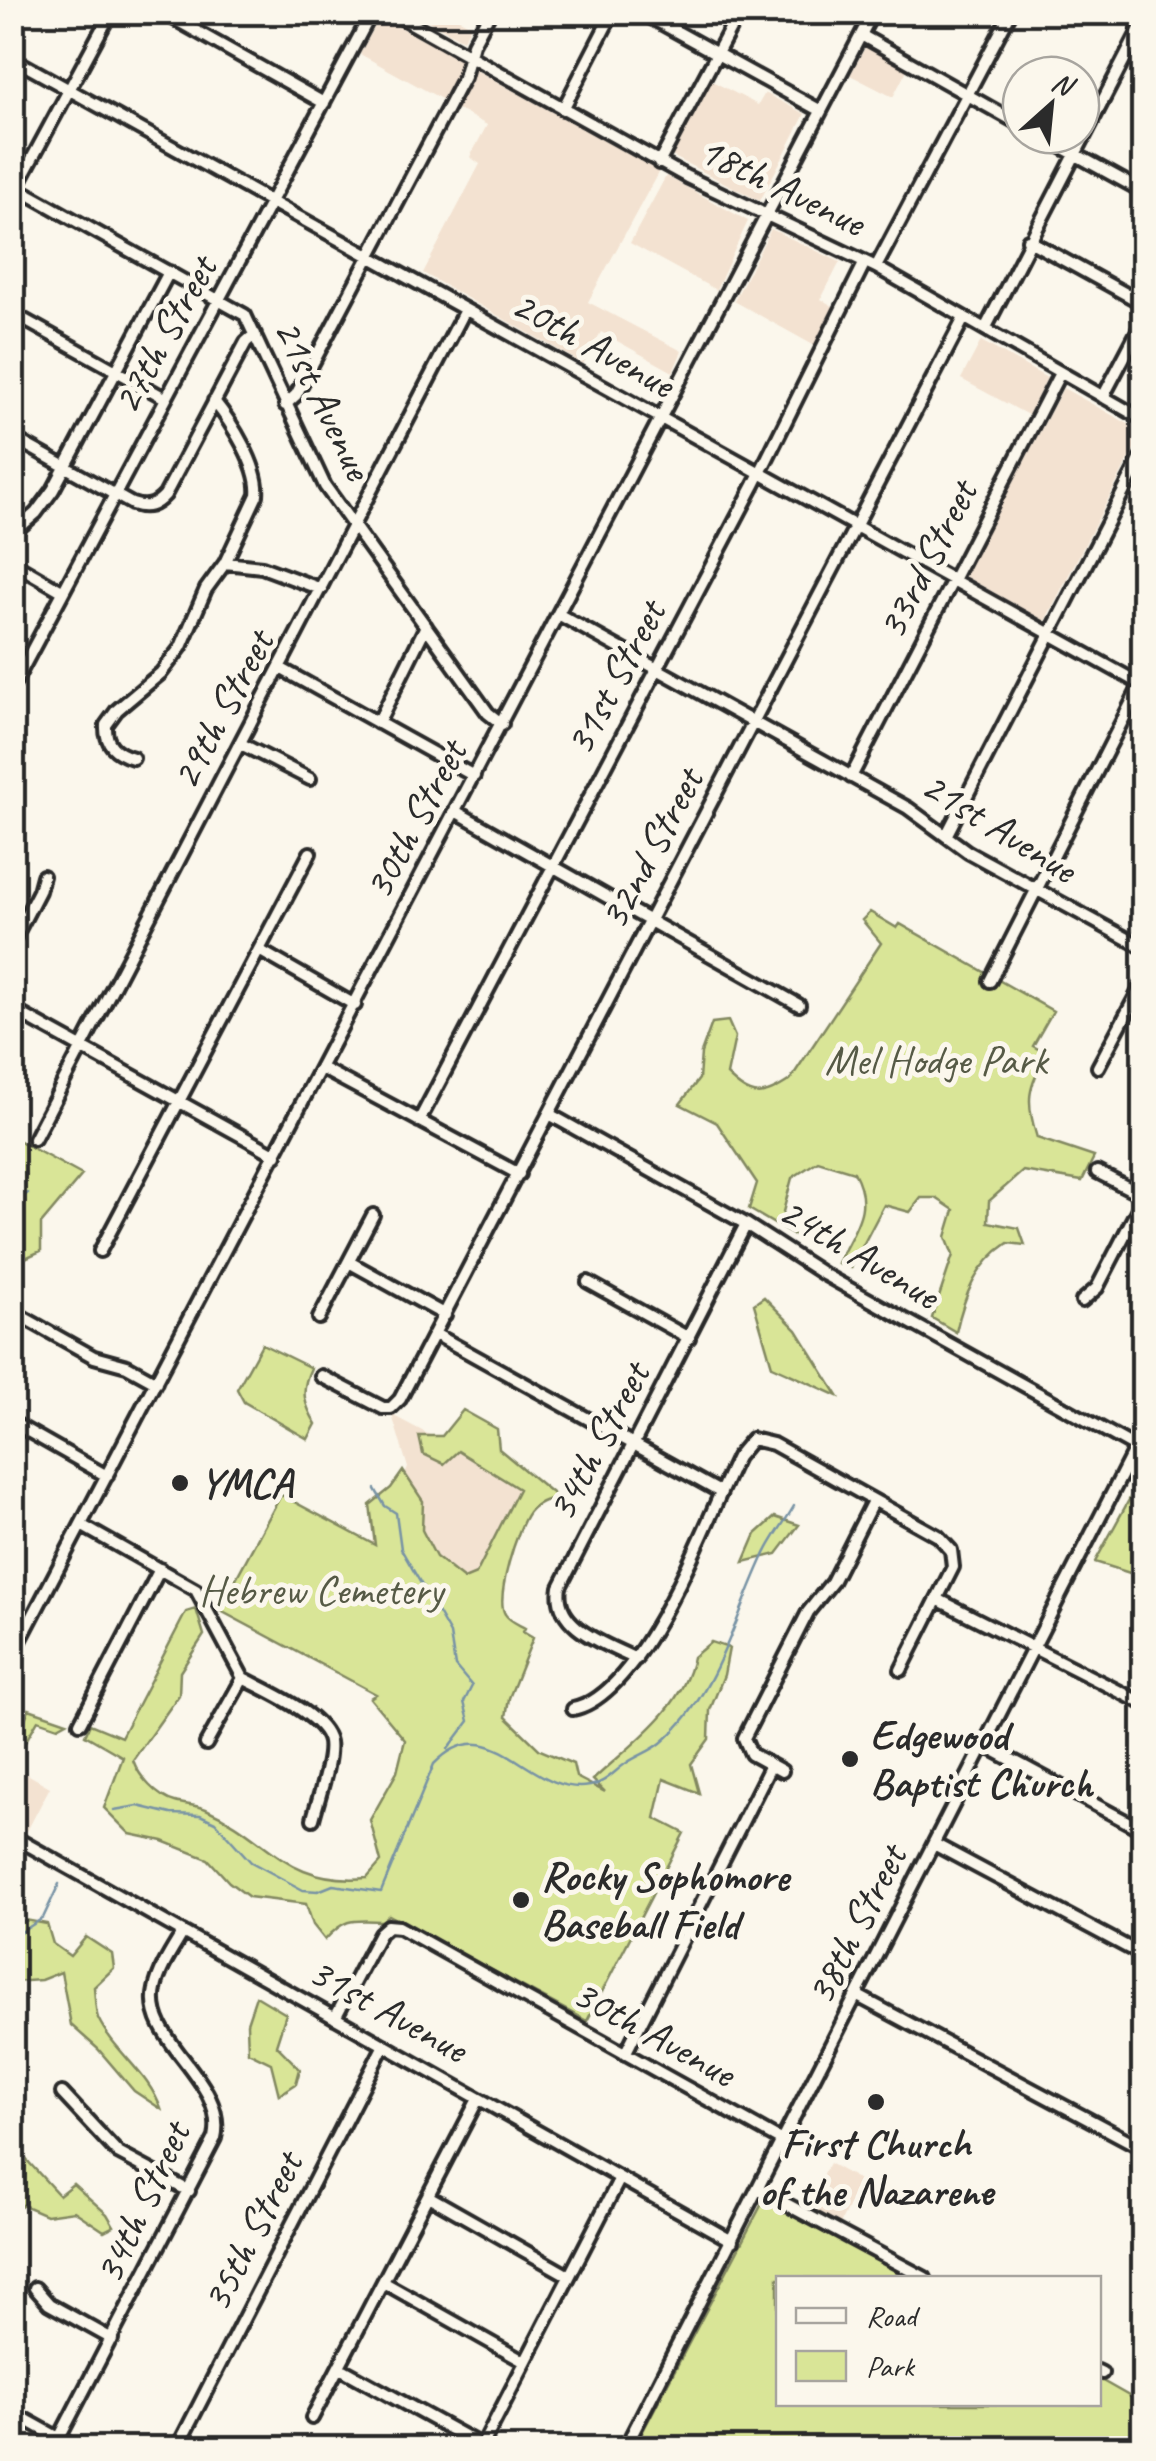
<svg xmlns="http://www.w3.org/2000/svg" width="1156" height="2461" font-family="Caveat,sans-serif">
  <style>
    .built { fill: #f3e2d1 }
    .green { fill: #d9e597; stroke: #828861; stroke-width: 2.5 }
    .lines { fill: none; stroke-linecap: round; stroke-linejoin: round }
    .stream { stroke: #7893a5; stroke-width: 2.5 }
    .minor-casing { stroke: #2b2b2b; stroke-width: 18 }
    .minor { stroke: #fbf7ec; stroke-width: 10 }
    .poi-dot { fill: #2b2b2b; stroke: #fbf7ec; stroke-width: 4 }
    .labels { text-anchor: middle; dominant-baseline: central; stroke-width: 10; stroke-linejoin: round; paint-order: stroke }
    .street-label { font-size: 42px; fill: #2b2b2b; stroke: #fbf7ec }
    .park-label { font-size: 42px; fill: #565a46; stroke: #fbf7ec }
    .poi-label { font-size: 42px; font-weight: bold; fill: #2b2b2b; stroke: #fbf7ec; text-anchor: start }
  </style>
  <rect width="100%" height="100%" fill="#fbf7ec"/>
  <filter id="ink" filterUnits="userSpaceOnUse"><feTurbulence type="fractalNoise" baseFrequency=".01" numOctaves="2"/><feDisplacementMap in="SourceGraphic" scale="20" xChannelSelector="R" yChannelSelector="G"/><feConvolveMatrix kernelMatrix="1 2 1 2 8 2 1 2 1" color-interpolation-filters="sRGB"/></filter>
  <g filter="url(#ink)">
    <path class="built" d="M414 13H448L471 25 463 40Z
      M380 17 466 63 445 101 360 54Z
      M867 44 909 66 893 97 850 75Z
      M472 68 659 171 588 302 682 351 673 372 601 332 583 364 423 273 480 164 470 157 487 125 451 106Z
      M712 81 758 105 765 93 805 114 760 201 672 156Z
      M666 176 748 221 716 290 630 243Z
      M771 229 840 262 821 299 836 308 815 346 734 301Z
      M981 341 1047 378 1028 415 961 379Z
      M1063 388 1143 432 1045 621 964 576Z
      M392 1415 526 1486 466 1596 371 1543 408 1468Z
      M13 1766 50 1787 27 1831 13 1824Z
      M829 2163 861 2181 839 2226 805 2209Z"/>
    <path class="green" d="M870 912 897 928 900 924 1053 1011 1033 1046 1047 1054C1028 1089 1025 1099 1037 1138L1094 1157 1082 1181 1023 1171 989 1201 988 1222 1019 1228 1025 1245 1008 1243C976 1264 964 1296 956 1332L932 1318 953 1255 946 1237 954 1210 936 1198H921L910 1212 884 1205 851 1268 838 1263C854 1228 874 1209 854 1172L818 1161 792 1178 783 1212 793 1235 749 1209 757 1183 717 1123 680 1104 699 1079 701 1053 712 1023 728 1021 735 1037 727 1075C751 1099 762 1099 790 1080L881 943 862 920Z
      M12 1137 82 1175 41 1224V1251L23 1259 13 1252Z
      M764 1297 797 1330 838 1396 772 1366 754 1304Z
      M262 1344 311 1368C300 1391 304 1404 316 1424L308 1439 244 1402 237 1389Z
      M463 1410 497 1429 499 1449 557 1497C546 1500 536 1503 529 1512 517 1528 495 1598 505 1614 509 1621 518 1624 525 1628L523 1632 533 1638 509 1698 506 1717 540 1750 573 1764 576 1777 605 1792 593 1780C630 1745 683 1710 693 1657L711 1642 729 1648 724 1675 710 1710 709 1739 691 1764 699 1793 664 1779 655 1818 684 1833 587 2021 389 1915 382 1921C353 1920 345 1917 325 1940L313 1925 306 1904 249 1897 229 1882 208 1859 163 1841 130 1834 104 1808 123 1757 85 1735 90 1724 121 1737 186 1612 196 1609 204 1635 180 1672 179 1695 133 1760C139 1777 157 1797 175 1802 185 1805 197 1805 206 1809 270 1837 284 1885 367 1878L381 1862 370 1820 397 1772 405 1740 370 1698 376 1694 219 1610 281 1495 375 1545 370 1505 391 1488 403 1471 423 1501 422 1530 436 1557 464 1579 476 1574 519 1489 458 1451 444 1464 423 1454 419 1436H442Z
      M1135 1489 1143 1493V1561L1133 1574 1095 1562Z
      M775 1517 799 1525 777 1554 744 1562 756 1534Z
      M29 1709 67 1722 58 1727 38 1720 19 1753 17 1765 13 1764V1749Z
      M25 1920 47 1924 53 1944 70 1956 86 1937 112 1954 114 1968 94 1987C95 1996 95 2009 98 2018 114 2052 149 2073 161 2109L134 2091 98 2049 71 2025 61 1972 41 1980 13 1982V1928Z
      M256 1996 286 2014 276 2045 300 2069 296 2084 279 2095 271 2063 248 2052 247 2023Z
      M12 2144 59 2195 73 2184 107 2214 114 2226 104 2231 74 2211 46 2215 23 2205 13 2213Z
      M765 2198 914 2278H778V2404H1098L1099 2379 1143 2404V2448H634Z"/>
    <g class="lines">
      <path class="stream" d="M12 1204 28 1193
        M375 1489 385 1506 396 1513 401 1549 450 1634 455 1666 472 1686 464 1702 469 1721 448 1749
        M114 1810 138 1806 171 1814 200 1815 215 1822 251 1862 303 1890 318 1891 333 1885 381 1892 434 1764C493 1704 528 1797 590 1786 606 1783 615 1770 628 1762 639 1755 651 1751 661 1743 716 1697 734 1620 763 1558 771 1539 784 1524 794 1506
        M12 1938 43 1918 59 1884
        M12 2180H13"/>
      <defs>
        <path id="minor" d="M162 12 324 103
          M391 12 687 177 876 267 1144 420
          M641 12 821 111
          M861 35 1021 125
          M12 58 1144 686
          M563 109 613 12
          M1040 135 1144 192
          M659 163 739 12
          M12 185 245 315 325 486 488 713 502 724
          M12 196 111 12
          M1028 240 1144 304
          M876 267 1011 12
          M12 313 165 398
          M985 329 1144 21
          M1103 397 1144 319
          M285 405 296 395 464 77 473 44 490 12
          M12 437 132 504C147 509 155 506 165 495L246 342 255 334
          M12 534 36 513 53 490 169 272
          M12 562 62 591
          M225 563 262 567 321 589
          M558 614 908 808 968 852 1144 948
          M280 668 474 776
          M12 688 372 12
          M378 723 426 626
          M241 744 310 779
          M133 758C115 753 105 744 106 725L117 710 161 673 181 647 206 589 225 563 257 495C260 467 231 422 214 401
          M851 777 1060 373
          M455 811 799 1005
          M946 836 1144 452
          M12 943 39 891 43 876
          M259 950 355 1005
          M990 981 1143 680
          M12 1009 276 1155
          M1098 1067 1144 981
          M321 1068 519 1174
          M549 1114 746 1224 825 1275 1135 1447
          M419 1121 754 485 865 262
          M34 1139 465 310
          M1097 1172 1144 1196
          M100 1251 310 853
          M349 1262 445 1315
          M588 1282 689 1338
          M1082 1301 1097 1288 1144 1197
          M12 1311 94 1357 127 1366 156 1382
          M319 1318 373 1215
          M435 1334 720 1492
          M321 1376 383 1408H391L400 1399 964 318
          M12 1422 107 1476
          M81 1525 196 1590 243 1678
          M937 1599 1144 1704
          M12 1656 873 12
          M636 1659C606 1644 553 1628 560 1587L746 1224
          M243 1678C267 1691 324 1715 329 1742 332 1760 318 1799 313 1819
          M573 1709C644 1695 706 1520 737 1457L752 1439 773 1444 938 1536 951 1550 953 1567 901 1670
          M80 1723 160 1569
          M206 1744 243 1678
          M984 1745 1144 1831
          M782 1771 751 1754 744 1738 808 1612 832 1582 873 1501
          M12 1836 732 2241
          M934 1844 1144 1956
          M856 1995 1144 2149
          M335 2018 380 1933 388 1926 399 1927 782 2141
          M625 2054 771 1765
          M62 2093 118 2153 189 2191
          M758 2189 925 2278
          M428 2196 569 2276
          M383 2282 525 2362
          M35 2288 49 2304 112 2339
          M340 2368 482 2446
          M1098 2371 1102 2373
          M12 2412 77 2448
          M312 2418 478 2099
          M54 2448 215 2138C228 2080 143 2042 155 1989 159 1969 173 1949 183 1932
          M177 2448 384 2045
          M481 2448 620 2178
          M625 2448 1144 1431"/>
      </defs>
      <use href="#minor" class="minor-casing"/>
      <use href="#minor" class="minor"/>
    </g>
  </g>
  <g class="poi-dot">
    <circle cx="180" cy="1483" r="10"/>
    <circle cx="850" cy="1759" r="10"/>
    <circle cx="521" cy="1900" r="10"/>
    <circle cx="876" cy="2102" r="10"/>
  </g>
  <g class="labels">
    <g class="street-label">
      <text transform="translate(782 186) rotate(26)">18th Avenue</text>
      <text transform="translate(164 335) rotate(-61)">27th Street</text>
      <text transform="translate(593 344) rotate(29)">20th Avenue</text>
      <text transform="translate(323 399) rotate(64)">21st Avenue</text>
      <text transform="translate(927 560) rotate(-63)">33rd Street</text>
      <text transform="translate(615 678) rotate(-62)">31st Street</text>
      <text transform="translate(222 710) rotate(-62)">29th Street</text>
      <text transform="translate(415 820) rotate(-62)">30th Street</text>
      <text transform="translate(999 827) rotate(32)">21st Avenue</text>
      <text transform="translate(651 849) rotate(-62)">32nd Street</text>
      <text transform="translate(859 1253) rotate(31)">24th Avenue</text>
      <text transform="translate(598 1442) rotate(-62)">34th Street</text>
      <text transform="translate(856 1925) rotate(-63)">38th Street</text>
      <text transform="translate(388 2010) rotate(29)">31st Avenue</text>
      <text transform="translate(654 2033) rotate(29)">30th Avenue</text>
      <text transform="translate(142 2203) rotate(-65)">34th Street</text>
      <text transform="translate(252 2232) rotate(-63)">35th Street</text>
    </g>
    <g class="park-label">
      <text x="936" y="1060">Mel Hodge Park</text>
      <text x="321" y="1590">Hebrew Cemetery</text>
    </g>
    <g class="poi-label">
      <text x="200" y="1483">YMCA</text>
      <text x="870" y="1735">Edgewood<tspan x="870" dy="48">Baptist Church</tspan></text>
      <text x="541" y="1876">Rocky Sophomore<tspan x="541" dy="48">Baseball Field</tspan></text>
      <text x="876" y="2143" text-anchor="middle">First Church<tspan x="876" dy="48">of the Nazarene</tspan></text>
    </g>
  </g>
  <rect width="1156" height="2461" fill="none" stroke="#fbf7ec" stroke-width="50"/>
  <rect x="25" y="25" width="1106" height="2411" fill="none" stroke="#2b2b2b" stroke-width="4" filter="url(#ink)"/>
  <rect x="776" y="2276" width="325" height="130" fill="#fbf7ec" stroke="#a8a59f" stroke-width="2.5"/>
  <rect x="796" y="2308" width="50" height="15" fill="#fbf7ec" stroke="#a8a59f" stroke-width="2.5"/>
  <text x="866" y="2326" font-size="30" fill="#2b2b2b">Road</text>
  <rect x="796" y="2351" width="50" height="30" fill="#d9e597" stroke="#a8a59f" stroke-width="2.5"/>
  <text x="866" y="2376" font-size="30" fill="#2b2b2b">Park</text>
  <g transform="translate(1051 105) rotate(27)"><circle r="48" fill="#fbf7ec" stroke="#a8a59f" stroke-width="2.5"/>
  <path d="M0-8L18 38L0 25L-18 38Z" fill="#2b2b2b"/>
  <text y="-15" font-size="28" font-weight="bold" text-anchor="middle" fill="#2b2b2b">N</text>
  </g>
</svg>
